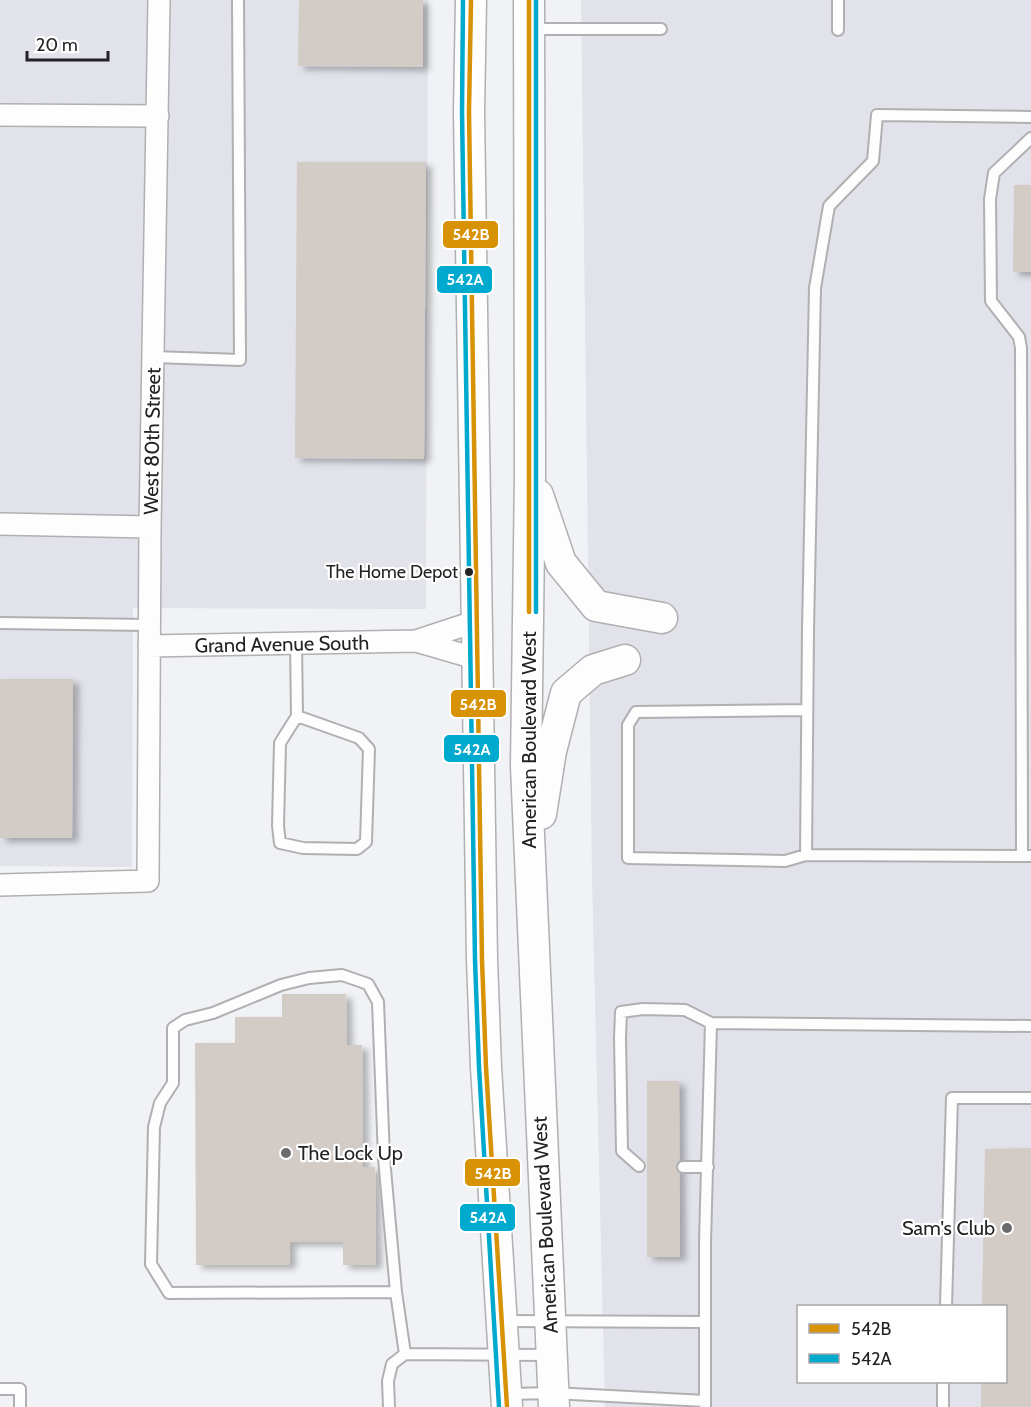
<svg xmlns="http://www.w3.org/2000/svg" width="1031" height="1407" font-family="Cabin,sans-serif">
  <style>
    .built { fill: #e1e2ea; fill-rule: evenodd }
    .building { fill: #d3cbc6; filter: url(#shadow) }
    .lines { fill: none; stroke-linecap: round; stroke-linejoin: round }
    .lane-casing { stroke: #b0b0b2; stroke-width: 14 }
    .street-casing { stroke: #b0b0b2; stroke-width: 24 }
    .secondary-casing { stroke: #b0b0b2; stroke-width: 33 }
    .lane { stroke: #fdfdfe; stroke-width: 10 }
    .street { stroke: #fdfdfe; stroke-width: 21 }
    .secondary { stroke: #fdfdfe; stroke-width: 30 }
    .bus-1-casing { stroke: #fff; stroke-width: 9 }
    .bus-2-casing { stroke: #fff; stroke-width: 9 }
    .bus-1 { stroke: #d79206; stroke-width: 4.5 }
    .bus-2 { stroke: #00a9ce; stroke-width: 4.5 }
    .bus-dot { fill: #232325; stroke: #fff; stroke-width: 2 }
    .poi-dot { fill: #6b6b6e; stroke: #fff; stroke-width: 2 }
    .labels { text-anchor: middle; dominant-baseline: central; stroke-width: 4.5; stroke-linejoin: round; paint-order: stroke }
    .bus-label { font-size: 18px; fill: #232325; stroke: #fff; text-anchor: end }
    .street-label { font-size: 20px; fill: #232325; stroke: #fff }
    .poi-label { font-size: 20px; fill: #232325; stroke: #fff; text-anchor: start }
    .line-badge { stroke: #fff; stroke-width: 2 }
    .badge-label { font-size: 16px; text-anchor: middle; font-weight: bold; fill: #fff }
  </style>
  <defs>
    <filter id="shadow"><feDropShadow dx="6" dy="4" stdDeviation="3" flood-color="#0004"/></filter>
  </defs>
  <rect width="100%" height="100%" fill="#f1f2f5"/>
  <path class="built" d="M0 0H428L426 609 133 608 132 867 0 866Z
    M581 0H1031V1407H605L592 878ZM798 1306H1006V1382H798Z"/>
  <path class="building" d="M299 0H423V67L298 66Z
    M297 162H426L424 459 295 458Z
    M1014 185H1031V272H1013Z
    M0 679H73L72 838H0Z
    M282 994H346L347 1045H362L363 1167H375L376 1265H343V1242H290V1265H196L195 1043H235V1017H282Z
    M647 1081H679L680 1257H647Z
    M1031 1148V1407H981V1382H1006V1306H982L985 1149Z"/>
  <g class="lines">
    <defs>
      <path id="lane" d="M532 29H661
        M838 30V0
        M1031 117 877 115 873 161 829 206 815 288 808 630 806 855 1031 856
        M154 357 240 360 238 0
        M0 623 149 625
        M296 643 297 716 280 743 278 826 280 843 303 848 357 849 366 842 369 749 359 738 297 716
        M806 855 785 861 628 858V725L636 712 807 710
        M1022 856 1021 348 1019 337 991 301 990 199 994 173 1031 138
        M639 1166 622 1151 620 1038 621 1012 643 1009 685 1010 711 1023
        M683 1167H708
        M396 1292 384 1158 378 1002 368 984 342 975 309 978 281 985 213 1013 185 1020 173 1028V1083L160 1103 154 1127 151 1264 169 1293 396 1292 405 1354
        M946 1306 952 1098H1031
        M504 1321 705 1322
        M0 1389H20V1407
        M507 1394 553 1393 705 1401
        M389 1407 388 1381 392 1364 405 1354 550 1355
        M705 1407V1242L711 1023 1031 1026
        M943 1407V1382"/>
      <path id="street" d="M0 115 158 116
        M0 524 150 527
        M416 641 477 621
        M149 646 416 641 478 659
        M0 885 148 881 150 527 159 0"/>
      <path id="secondary" d="M471 0 469 112 482 960 486 1067 507 1407
        M529 0 530 473 526 766 554 1407
        M538 495 561 563 596 606 662 618
        M541 814 551 751 566 693 593 670 625 660"/>
    </defs>
    <use href="#lane" class="lane-casing"/>
    <use href="#street" class="street-casing"/>
    <use href="#secondary" class="secondary-casing"/>
    <use href="#lane" class="lane"/>
    <use href="#street" class="street"/>
    <use href="#secondary" class="secondary"/>
    <defs>
      <path id="bus-1" d="M471 0 469 112 482 960 486 1067 507 1407
        M529 0V612"/>
      <path id="bus-2" d="M463 0 462 112 475 960 479 1067 499 1407
        M536 0V612"/>
    </defs>
    <use href="#bus-1" class="bus-1-casing"/>
    <use href="#bus-2" class="bus-2-casing"/>
    <use href="#bus-1" class="bus-1"/>
    <use href="#bus-2" class="bus-2"/>
  </g>
  <circle class="bus-dot" cx="469" cy="572" r="5"/>
  <g class="poi-dot">
    <circle cx="286" cy="1153" r="6"/>
    <circle cx="1007" cy="1228" r="6"/>
  </g>
  <g class="labels">
    <g class="bus-label">
      <text x="458" y="572">The Home Depot</text>
    </g>
    <g class="street-label">
      <text transform="translate(152 441) rotate(-89)">West 80th Street</text>
      <text transform="translate(282 644) rotate(-1)">Grand Avenue South</text>
      <text transform="translate(529 740) rotate(-90)">American Boulevard West</text>
      <text transform="translate(545 1225) rotate(-93)">American Boulevard West</text>
    </g>
    <g class="poi-label">
      <text x="298" y="1153">The Lock Up</text>
      <text x="995" y="1228" text-anchor="end">Sam's Club</text>
    </g>
  </g>
  <g class="line-badge">
    <rect x="442" y="220" width="57" height="29" rx="6" fill="#d79206"/>
    <rect x="436" y="265" width="57" height="29" rx="6" fill="#00a9ce"/>
    <rect x="450" y="689" width="57" height="29" rx="6" fill="#d79206"/>
    <rect x="443" y="734" width="57" height="29" rx="6" fill="#00a9ce"/>
    <rect x="464" y="1158" width="57" height="29" rx="6" fill="#d79206"/>
    <rect x="459" y="1203" width="57" height="29" rx="6" fill="#00a9ce"/>
  </g>
  <g class="badge-label">
    <text x="471" y="240">542B</text>
    <text x="465" y="285">542A</text>
    <text x="478" y="710">542B</text>
    <text x="472" y="755">542A</text>
    <text x="493" y="1179">542B</text>
    <text x="488" y="1223">542A</text>
  </g>
  <rect x="797" y="1305" width="210" height="78" fill="#ffffff" stroke="#a7a7a8" stroke-width="1.5"/>
  <rect x="809" y="1324" width="30" height="9" fill="#d79206" stroke="#a7a7a8" stroke-width="1.5"/>
  <text x="851" y="1335" font-size="18" fill="#232325">542B</text>
  <rect x="809" y="1354" width="30" height="9" fill="#00a9ce" stroke="#a7a7a8" stroke-width="1.5"/>
  <text x="851" y="1365" font-size="18" fill="#232325">542A</text>
  <path d="M27 51v9h81v-9" fill="none" stroke="#232325" stroke-width="3"/>
  <text x="36" y="51" font-size="18" fill="#232325" stroke="#ffffff" stroke-width="4.5" paint-order="stroke">20 m</text>
</svg>
